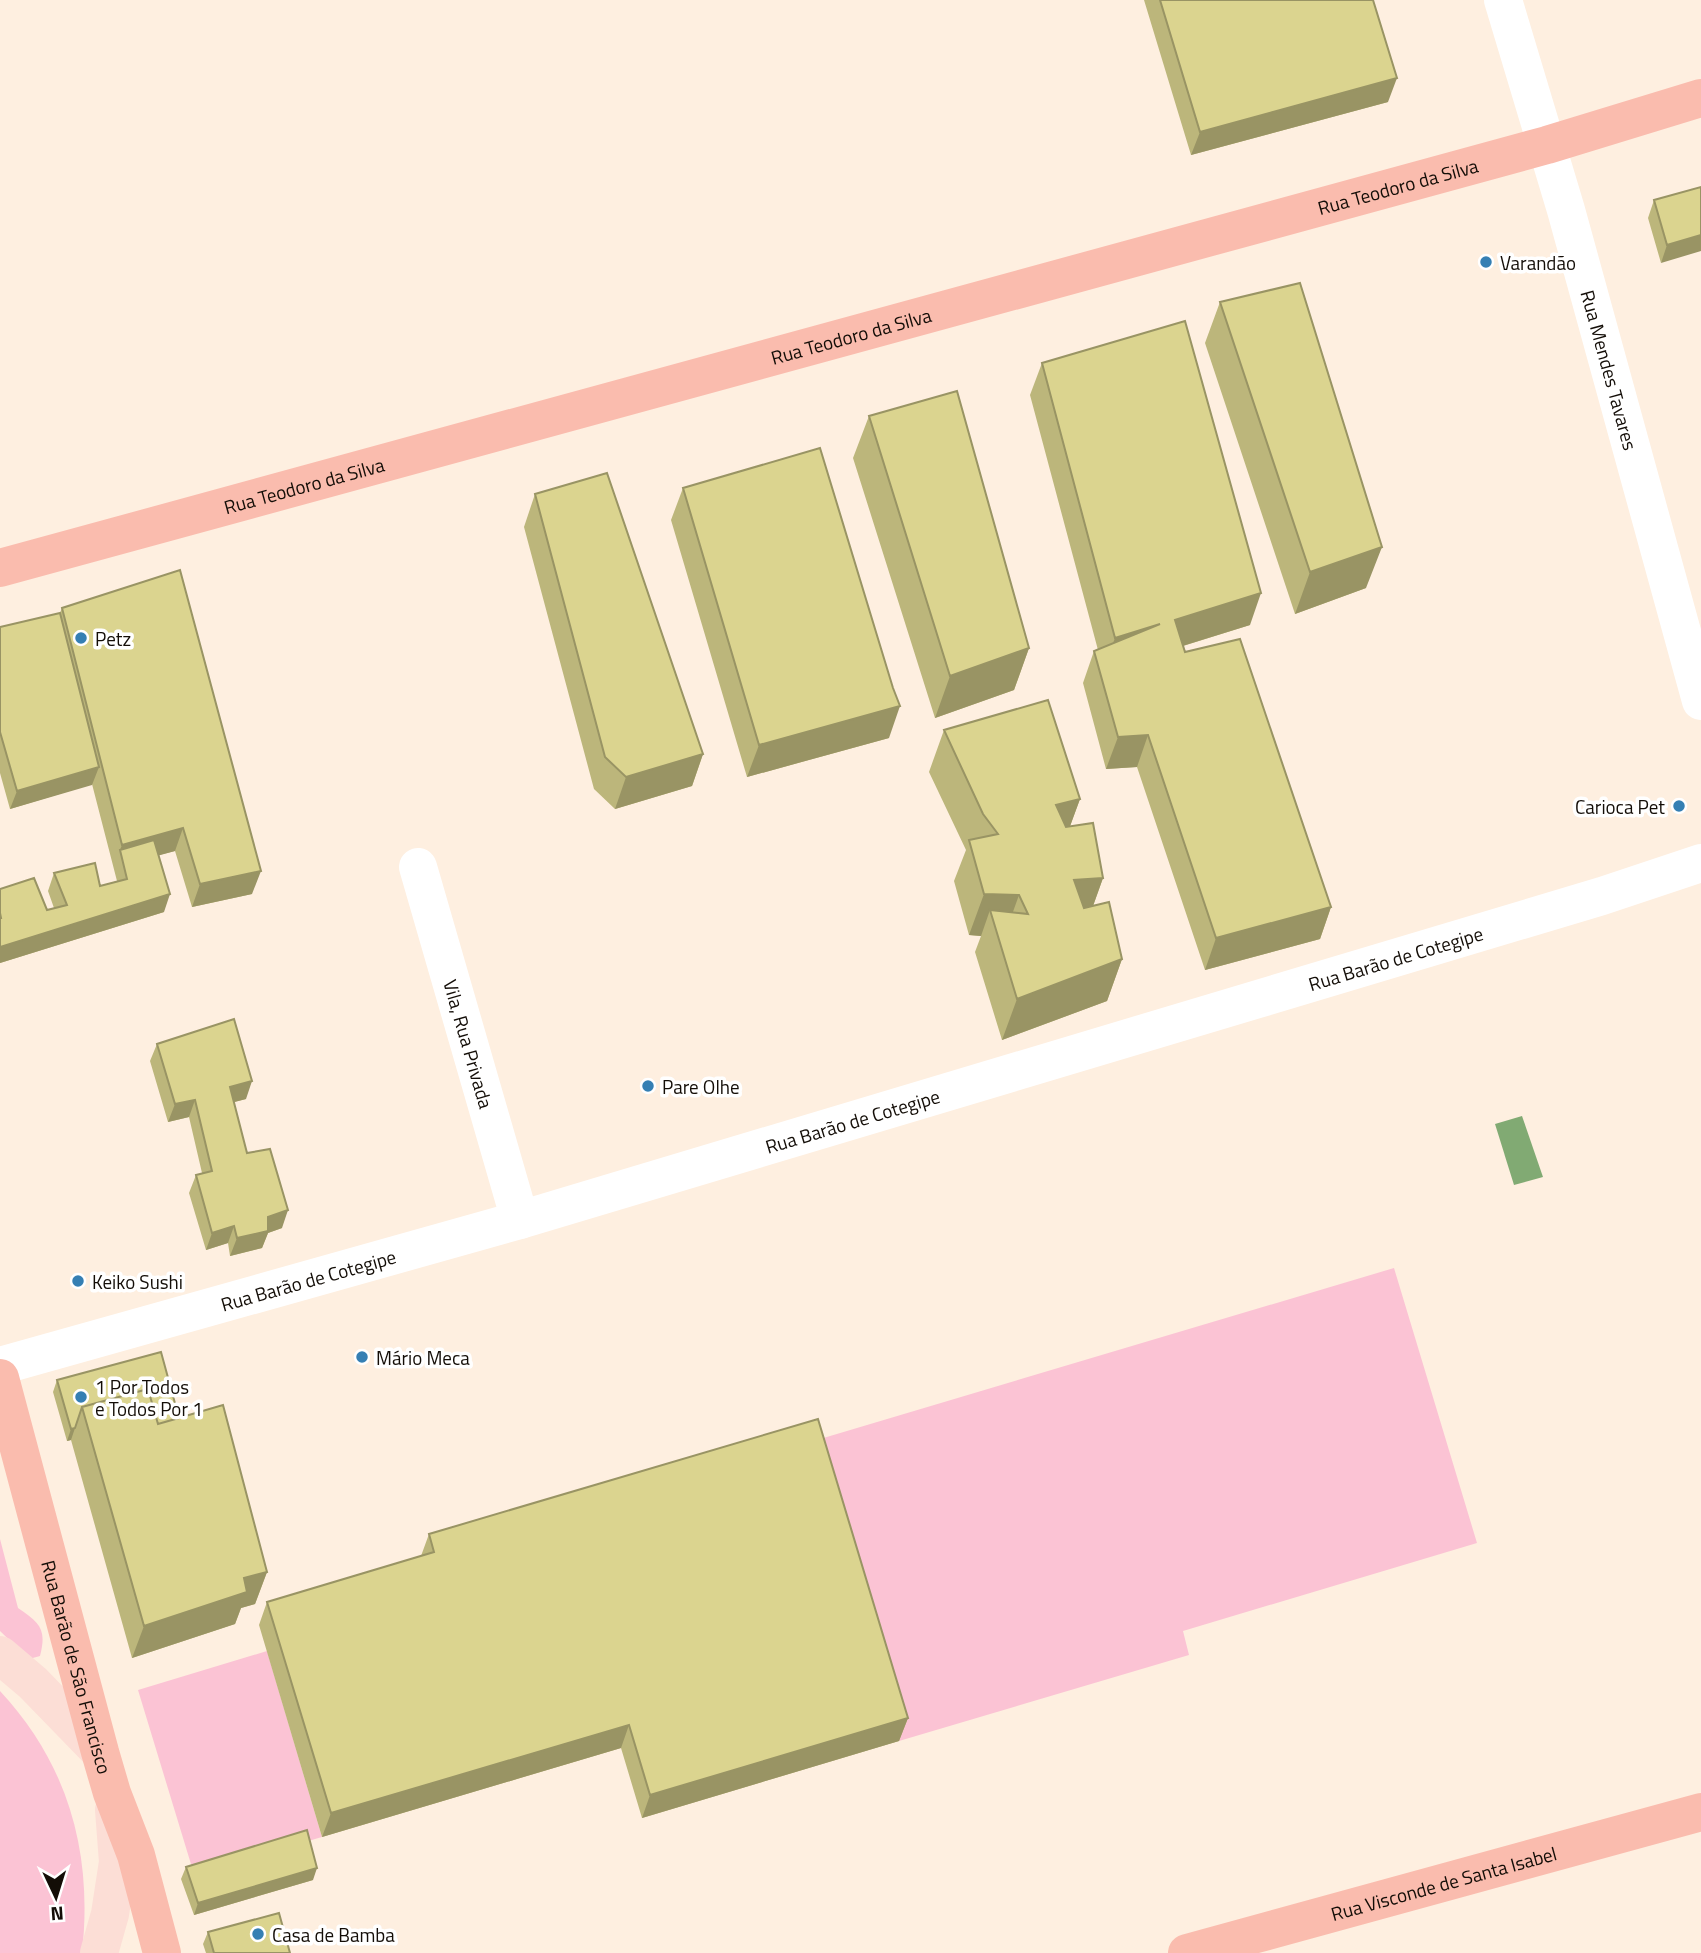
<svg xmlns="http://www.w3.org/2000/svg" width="1701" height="1953" font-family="'Titillium Web',sans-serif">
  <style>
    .green { fill: #fbc3d4 }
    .water { fill: #81aa73 }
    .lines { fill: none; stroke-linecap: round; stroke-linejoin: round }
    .street { stroke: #fff; stroke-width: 38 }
    .secondary { stroke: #fcded6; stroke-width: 38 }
    .primary { stroke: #fabcae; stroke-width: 38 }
    .wall { fill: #bcb67b }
    .shaded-wall { fill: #999464 }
    .building { fill: #dbd48f; stroke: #999464; stroke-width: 2 }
    .poi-dot { fill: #357fb3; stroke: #fff; stroke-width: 2.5 }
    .labels { text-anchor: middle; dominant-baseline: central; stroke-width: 7; stroke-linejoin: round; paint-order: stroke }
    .street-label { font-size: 19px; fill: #130d07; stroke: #fff }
    .poi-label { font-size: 19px; fill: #130d07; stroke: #fff; text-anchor: start }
  </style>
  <rect width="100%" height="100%" fill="#feefe0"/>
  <path class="green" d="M1394 1268 1477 1543 1183 1631 1189 1655 899 1741 810 1442Z
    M0 1539 18 1608C40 1623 47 1629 40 1656L29 1659 0 1631Z
    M267 1651 322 1837 194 1874 138 1690Z
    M0 1691C69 1765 93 1854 82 1953H0Z"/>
  <path class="water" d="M1522 1116 1543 1177 1514 1185 1495 1124Z"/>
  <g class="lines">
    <g class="street">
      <path id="s1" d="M1503 0 1566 210 1701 701"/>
      <path id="s2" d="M418 867 520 1220"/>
      <path id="s3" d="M0 1366 520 1220 1602 896 1701 863"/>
    </g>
    <path class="secondary" d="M0 1655 33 1683 100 1752
      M99 1953 110 1914 118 1862 114 1810"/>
    <g class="primary">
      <path id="s4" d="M0 568 1547 145 1701 98"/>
      <path id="s5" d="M0 1378 100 1752 112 1793 136 1855 162 1953"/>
      <path id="s6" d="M1187 1953 1701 1812"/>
    </g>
  </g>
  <path class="wall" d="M1144 0H1373L1388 102 1191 155Z
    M1701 187 1661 263 1648 218 1654 200Z
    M1220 302 1366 588 1295 614 1205 343Z
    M1042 363 1250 625 1183 646 1185 652 1331 907 1320 939 1205 970 1137 767 1106 769 1083 683 1094 651 1098 650 1030 395Z
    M869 416 1029 648 1014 690 935 718 853 458Z
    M683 488 889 738 747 777 671 520Z
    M535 494 703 754 692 786 615 809 594 789 524 527Z
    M62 608 252 894 192 907 175 851 159 855 164 912 0 963V889L47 910 54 908 48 891 54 873 100 886 117 881 92 784 10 809 0 773V627L60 613Z
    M944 730 1080 799 1070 826 1103 878 1093 906 1122 959 1107 1001 1002 1040 975 952 981 936 969 935 954 881 966 850 929 772Z
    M157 1044 246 1099 234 1102 247 1153 282 1228 268 1233 262 1248 230 1256 228 1243 206 1250 189 1193 196 1175 202 1173 189 1117 168 1122 150 1061Z
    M57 1380 179 1418 267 1572 255 1604 241 1608 235 1624 132 1658 71 1440 67 1441 53 1392Z
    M429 1534 908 1718 899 1741 642 1818 621 1748 322 1837 259 1625 267 1602 421 1556Z
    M186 1867 313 1880 194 1915 181 1879Z
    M208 1932 290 1953H206L203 1944Z"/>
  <path class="shaded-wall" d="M1397 78 1388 102 1191 155 1200 132Z
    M1701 235V251L1661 263 1667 245Z
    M1382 547 1366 588 1295 614 1310 572Z
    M1261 593 1250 625 1163 652 1175 620Z
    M1160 624 1103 670 1115 638Z
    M1029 648 1014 690 935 718 950 676Z
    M900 706 889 738 747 777 759 745Z
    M1148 735 1137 767 1106 769 1118 737Z
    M703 754 692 786 615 809 626 777Z
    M99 767 92 785 10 809 17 791Z
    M1080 799 1065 840 1056 805Z
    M183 828 175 851 124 865 120 850 122 845Z
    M261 871 252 894 192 907 200 884Z
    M1103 878 1088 920 1074 880Z
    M170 894 164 912 0 963V947Z
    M984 894 1019 895 1004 937 990 910 981 936 969 935Z
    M1331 907 1320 939 1205 970 1216 938Z
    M1122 959 1107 1001 1002 1040 1017 999Z
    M252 1081 246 1099 223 1105 230 1087Z
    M195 1100 189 1117 168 1122 175 1104Z
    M288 1210 282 1228 268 1233 262 1248 230 1256 237 1238 268 1217Z
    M234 1226 228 1243 206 1250 212 1233Z
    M75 1428 71 1440 67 1441 71 1429Z
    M267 1572 255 1604 241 1608 235 1624 132 1658 144 1626 244 1578Z
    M908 1718 899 1741 642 1818 650 1795Z
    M629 1725 621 1748 322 1837 331 1813Z
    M317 1868 313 1880 194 1915 198 1903Z"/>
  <path class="building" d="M1160 0H1373L1397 78 1200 132Z
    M1701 187V235L1667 245 1654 200Z
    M1300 283 1382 547 1310 572 1220 302Z
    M1185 321 1261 593 1175 620 1185 652 1240 639 1331 907 1216 938 1148 735 1118 737 1094 651 1160 624 1115 638 1042 363Z
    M957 391 1029 648 950 676 869 416Z
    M820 448 893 688 900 706 759 745 683 488Z
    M607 473 703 754 626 777 605 757 535 494Z
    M180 570 261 871 200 884 183 828 122 845 62 608Z
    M60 613 99 767 17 791 0 732V627Z
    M1048 700 1080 799 1056 805 1066 827 1093 823 1103 878 1074 880 1084 908 1109 902 1122 959 1017 999 990 910 1028 914 1019 895 984 894 969 840 998 834 983 814 944 730Z
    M154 840 170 894 0 947V918H1L0 913V889L34 878 47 910 67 905 54 873 95 863 100 886 127 879 120 850Z
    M234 1019 252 1081 230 1087 247 1153 270 1149 288 1210 268 1217V1231L237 1238 234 1226 212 1233 196 1175 212 1171 195 1100 175 1104 157 1044Z
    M161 1352 179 1418 158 1424 148 1389 82 1407 75 1428 71 1429 57 1380Z
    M148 1389 158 1424 223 1405 267 1572 244 1578 247 1592 144 1626 82 1407Z
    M818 1419 908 1718 650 1795 629 1725 331 1813 267 1602 434 1552 429 1534Z
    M307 1830 317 1868 198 1903 186 1867Z
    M279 1913 290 1953H214L208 1932Z"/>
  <g class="poi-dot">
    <circle cx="1486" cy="262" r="7"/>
    <circle cx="81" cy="638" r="7"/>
    <circle cx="1679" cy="806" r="7"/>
    <circle cx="648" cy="1086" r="7"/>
    <circle cx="78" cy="1281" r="7"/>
    <circle cx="362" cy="1357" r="7"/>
    <circle cx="81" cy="1397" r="7"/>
    <circle cx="258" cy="1934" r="7"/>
  </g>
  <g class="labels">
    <g class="street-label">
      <text stroke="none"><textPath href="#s4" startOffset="1449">Rua Teodoro da Silva</textPath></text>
      <text stroke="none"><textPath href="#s4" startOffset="882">Rua Teodoro da Silva</textPath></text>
      <text stroke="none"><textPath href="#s1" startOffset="385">Rua Mendes Tavares</textPath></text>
      <text stroke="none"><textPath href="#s4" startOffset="315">Rua Teodoro da Silva</textPath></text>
      <text stroke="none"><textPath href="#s3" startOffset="1454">Rua Barão de Cotegipe</textPath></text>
      <text stroke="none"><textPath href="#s2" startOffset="184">Vila, Rua Privada</textPath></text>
      <text stroke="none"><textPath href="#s3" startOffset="887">Rua Barão de Cotegipe</textPath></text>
      <text stroke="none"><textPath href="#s3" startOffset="320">Rua Barão de Cotegipe</textPath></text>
      <text stroke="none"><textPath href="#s5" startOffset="299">Rua Barão de São Francisco</textPath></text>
      <text stroke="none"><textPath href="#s6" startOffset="266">Rua Visconde de Santa Isabel</textPath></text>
    </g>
    <g class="poi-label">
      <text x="1500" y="262">Varandão</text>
      <text x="95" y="638">Petz</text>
      <text x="1665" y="806" text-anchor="end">Carioca Pet</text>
      <text x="662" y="1086">Pare Olhe</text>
      <text x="92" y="1281">Keiko Sushi</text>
      <text x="376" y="1357">Mário Meca</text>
      <text x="95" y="1386">1 Por Todos<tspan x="95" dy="22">e Todos Por 1</tspan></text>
      <text x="272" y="1934">Casa de Bamba</text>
    </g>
  </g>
  <g transform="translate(56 1897) rotate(176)" stroke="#ffffff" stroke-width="5" paint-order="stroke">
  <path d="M0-5L12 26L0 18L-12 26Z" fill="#130d07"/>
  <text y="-10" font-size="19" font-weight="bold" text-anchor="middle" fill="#130d07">N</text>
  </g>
</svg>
